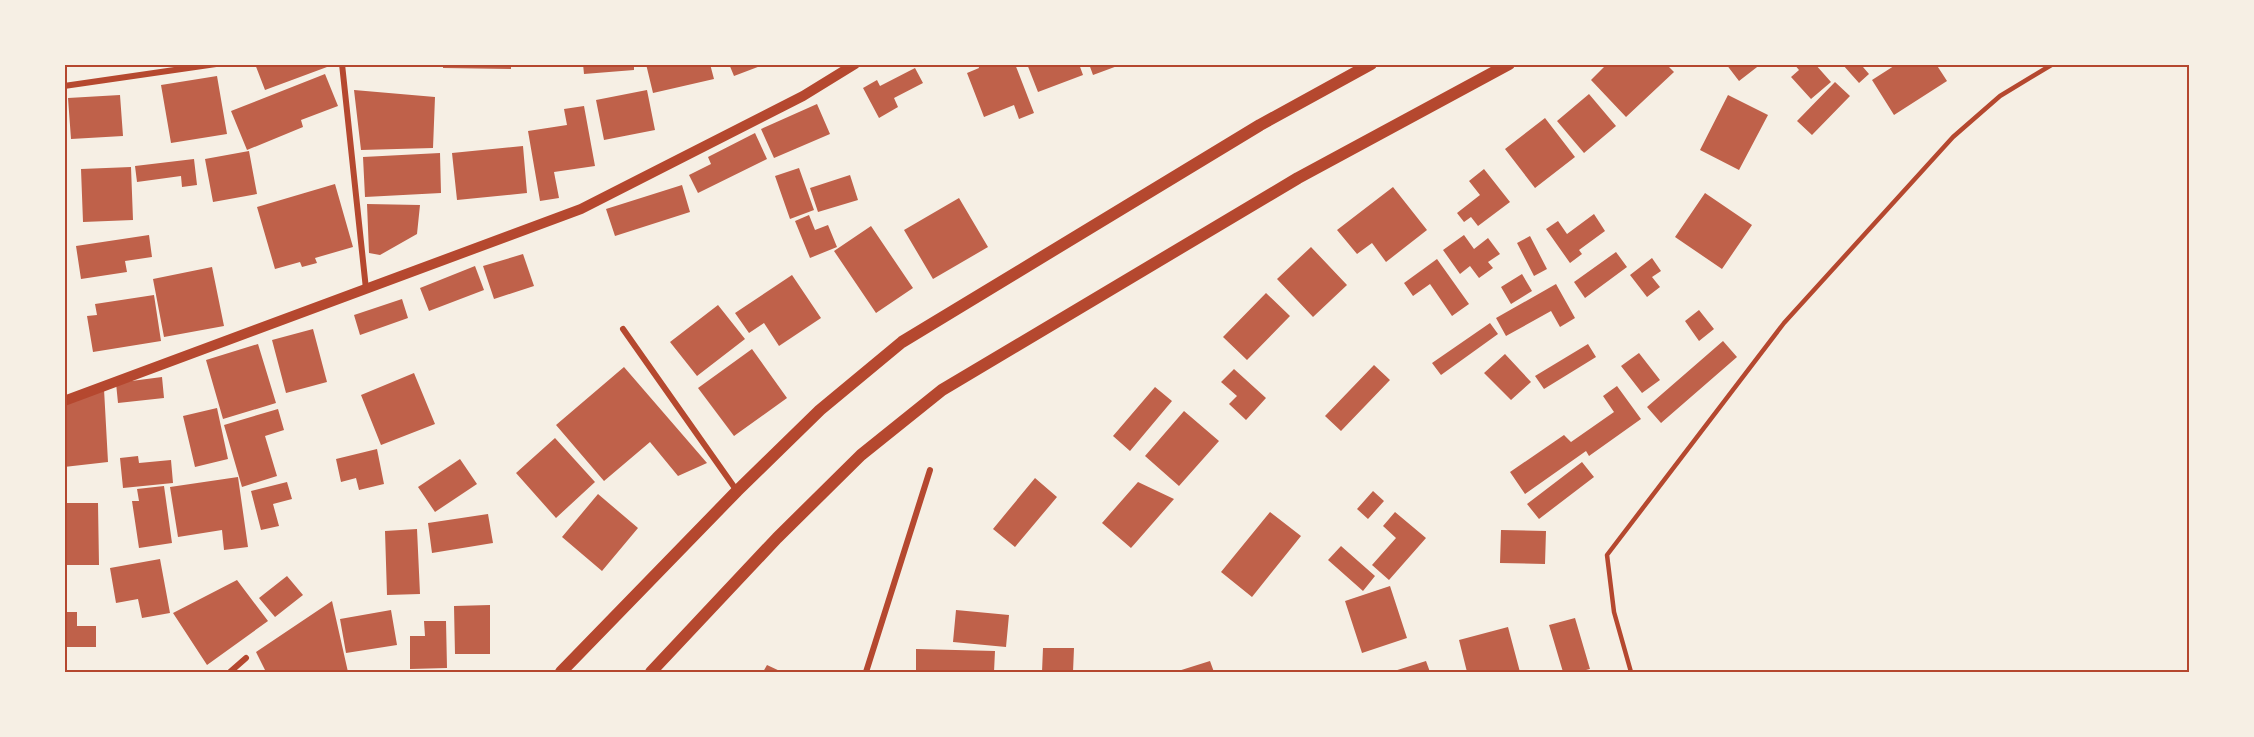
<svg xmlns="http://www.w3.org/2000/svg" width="2254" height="737" font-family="Georgia,serif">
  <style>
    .building { fill: #bf614a }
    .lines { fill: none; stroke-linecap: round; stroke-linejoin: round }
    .service { stroke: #b5482f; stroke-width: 4.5 }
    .minor { stroke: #b5482f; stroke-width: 6 }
    .tertiary { stroke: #b5482f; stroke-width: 10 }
    .secondary { stroke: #b5482f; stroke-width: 12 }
    .neatline { fill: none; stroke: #b5482f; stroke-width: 2 }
  </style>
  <rect width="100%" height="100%" fill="#f6efe4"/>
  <path class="building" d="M255 64H325L327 67 265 90Z
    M443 64H511V69L443 68Z
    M583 64H634V70L584 74Z
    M646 64H710L714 79 653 93Z
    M729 64H763V65L734 76Z
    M978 64H1015L1034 113 1019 119 1014 105 984 117 967 73 979 68Z
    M1027 64H1079L1083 75 1038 92Z
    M1089 64H1120V65L1093 75Z
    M1607 64H1666L1674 72 1626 117 1591 80Z
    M1726 64H1761L1739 81Z
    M1794 64H1815L1831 82 1811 99 1791 77 1799 70Z
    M1897 64H1936L1947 81 1894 115 1872 80Z
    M1843 65H1870L1863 67 1869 74 1859 83Z
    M915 68 923 83 894 98 898 107 879 118 863 88 877 80 880 86Z
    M325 74 338 106 301 120 303 127 247 150 231 111Z
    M217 76 227 134 171 143 161 85Z
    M1835 82 1850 96 1812 135 1797 121Z
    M354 90 435 97 433 148 361 150Z
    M647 90 655 130 604 140 596 100Z
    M1589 94 1616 126 1584 153 1557 121Z
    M120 95 123 136 71 139 68 98Z
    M1728 95 1768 115 1739 170 1700 150Z
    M817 104 830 134 774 158 761 129Z
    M584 106 595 166 554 172 559 198 540 201 528 131 567 125 564 109Z
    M1545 118 1575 157 1535 188 1505 149Z
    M755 133 767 159 698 193 689 175 711 164 708 157Z
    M523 146 527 193 457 200 452 153Z
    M249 151 257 194 213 202 205 159Z
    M440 153 441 193 365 197 363 157Z
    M194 159 197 185 182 187 181 176 137 182 135 166Z
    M131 167 133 220 83 222 81 169Z
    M799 168 814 210 790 219 775 176Z
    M1484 169 1510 202 1478 226 1471 217 1464 222 1457 213 1480 195 1469 181Z
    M850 175 858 200 818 212 810 188Z
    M335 184 353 247 315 258 317 263 302 267 300 262 275 269 257 207Z
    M682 185 690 212 615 236 606 209Z
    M1393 187 1427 230 1386 262 1372 243 1357 254 1337 230Z
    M1705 193 1752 225 1722 269 1675 237Z
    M959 198 988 247 933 279 904 230Z
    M367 204 420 205 417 234 380 255 369 253Z
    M1594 214 1605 231 1579 250 1582 254 1570 263 1546 229 1558 221 1567 234Z
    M809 215 815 230 828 225 837 247 810 258 795 221Z
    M871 226 913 288 876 313 834 251Z
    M149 235 152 257 125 261 127 272 81 279 76 246Z
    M1464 235 1474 249 1488 238 1500 254 1488 262 1493 268 1479 278 1470 266 1460 274 1443 250Z
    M1530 236 1547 269 1534 276 1517 243Z
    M1311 247 1347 285 1313 317 1277 279Z
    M1616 252 1627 267 1585 298 1574 282Z
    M523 254 534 286 494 299 483 266Z
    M1652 258 1661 271 1652 277 1660 287 1647 297 1630 275Z
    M1437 259 1469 304 1452 316 1430 284 1413 296 1404 283Z
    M475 266 484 290 429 311 420 288Z
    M212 267 224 326 164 337 153 279Z
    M1522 274 1532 291 1511 304 1501 287Z
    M792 275 821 318 779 346 764 323 749 333 735 313Z
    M1556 284 1575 318 1560 327 1551 311 1506 336 1496 318Z
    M1266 293 1290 316 1247 360 1223 337Z
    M154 295 161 341 93 352 87 316 97 315 95 304Z
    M402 299 408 318 360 335 354 315Z
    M718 305 745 339 697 376 670 342Z
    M1699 310 1714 329 1699 341 1685 321Z
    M1490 323 1498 334 1441 375 1432 363Z
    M313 329 327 382 286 393 272 340Z
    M1723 341 1737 357 1661 423 1647 407Z
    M258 344 276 403 223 419 206 360Z
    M1588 344 1596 357 1544 389 1535 376Z
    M752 349 787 398 734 436 698 388Z
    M1639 353 1660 380 1642 393 1621 366Z
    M1505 354 1531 382 1511 400 1484 373Z
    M1374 365 1390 380 1341 431 1325 416Z
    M624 367 707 463 678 476 650 442 604 481 556 425Z
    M1234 369 1266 398 1246 420 1229 404 1237 396 1221 382Z
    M414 373 435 424 381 445 361 395Z
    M162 377 164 398 118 403 116 383Z
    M1617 386 1641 419 1589 456 1586 451 1525 494 1510 472 1564 435 1571 442 1614 412 1603 396Z
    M1155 387 1172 401 1130 451 1113 436Z
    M104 389 108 462 64 467V402Z
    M217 408 228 459 195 467 183 416Z
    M278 409 284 430 265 436 277 476 242 487 224 425Z
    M1184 411 1219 441 1179 486 1145 456Z
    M555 438 595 482 556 518 516 473Z
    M377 449 384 484 359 490 356 478 341 482 336 459Z
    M138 456 139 463 171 460 173 483 123 488 120 458Z
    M460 459 477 484 435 512 418 487Z
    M1582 462 1594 477 1539 519 1527 504Z
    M238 477 248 547 224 550 222 530 178 537 170 487Z
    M1035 478 1057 497 1015 547 993 529Z
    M287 482 292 499 273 504 279 526 261 530 251 491Z
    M1138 482 1174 499 1131 548 1102 523Z
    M164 486 172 543 139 548 132 501H139L137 489Z
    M1373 491 1384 501 1368 519 1357 509Z
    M598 494 638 528 602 571 562 537Z
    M64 503H98L99 565H64Z
    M1270 512 1301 536 1252 597 1221 572Z
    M1395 512 1426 538 1389 580 1372 565 1396 538 1383 526Z
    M488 514 493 543 432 553 428 523Z
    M417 529 420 594 387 595 385 531Z
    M1501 530 1546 531 1545 564 1500 563Z
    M1341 546 1375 576 1363 591 1328 560Z
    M160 559 170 613 142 618 138 599 116 603 110 568Z
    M287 576 303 595 275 617 259 598Z
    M237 580 268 621 207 665 173 613Z
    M1390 586 1407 638 1362 653 1345 601Z
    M332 601 348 672H266L256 652Z
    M490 605V654H455L454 606Z
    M391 610 397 645 346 653 340 619Z
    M956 610 1009 615 1006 647 953 642Z
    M64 612H77V626H96V647H64Z
    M1575 618 1590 669 1578 672H1563L1549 625Z
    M424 621H446L447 668 410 669V636H425Z
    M1508 627 1520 672H1467L1459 640Z
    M1043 648H1074L1073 672H1042Z
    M916 649 995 651 994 672H916Z
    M1210 661 1214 672H1175Z
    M1426 661 1430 672H1391Z
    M767 665 782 672H763Z"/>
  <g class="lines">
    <path class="service" d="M1631 672 1614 612 1607 555 1784 323 1953 137 2000 96 2053 64"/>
    <path class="minor" d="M342 64 366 289
      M64 86 216 64
      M623 329 737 491
      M230 672 246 658
      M866 672 930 470"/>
    <path class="tertiary" d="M64 401 581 209 803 96 855 64"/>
    <path class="secondary" d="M561 672 737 491 820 410 902 342 1260 125 1371 64
      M651 672 777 538 861 455 942 390 1298 178 1509 64"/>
  </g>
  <rect width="2254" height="737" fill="none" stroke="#f6efe4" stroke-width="132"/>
  <rect x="66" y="66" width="2122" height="605" class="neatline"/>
</svg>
